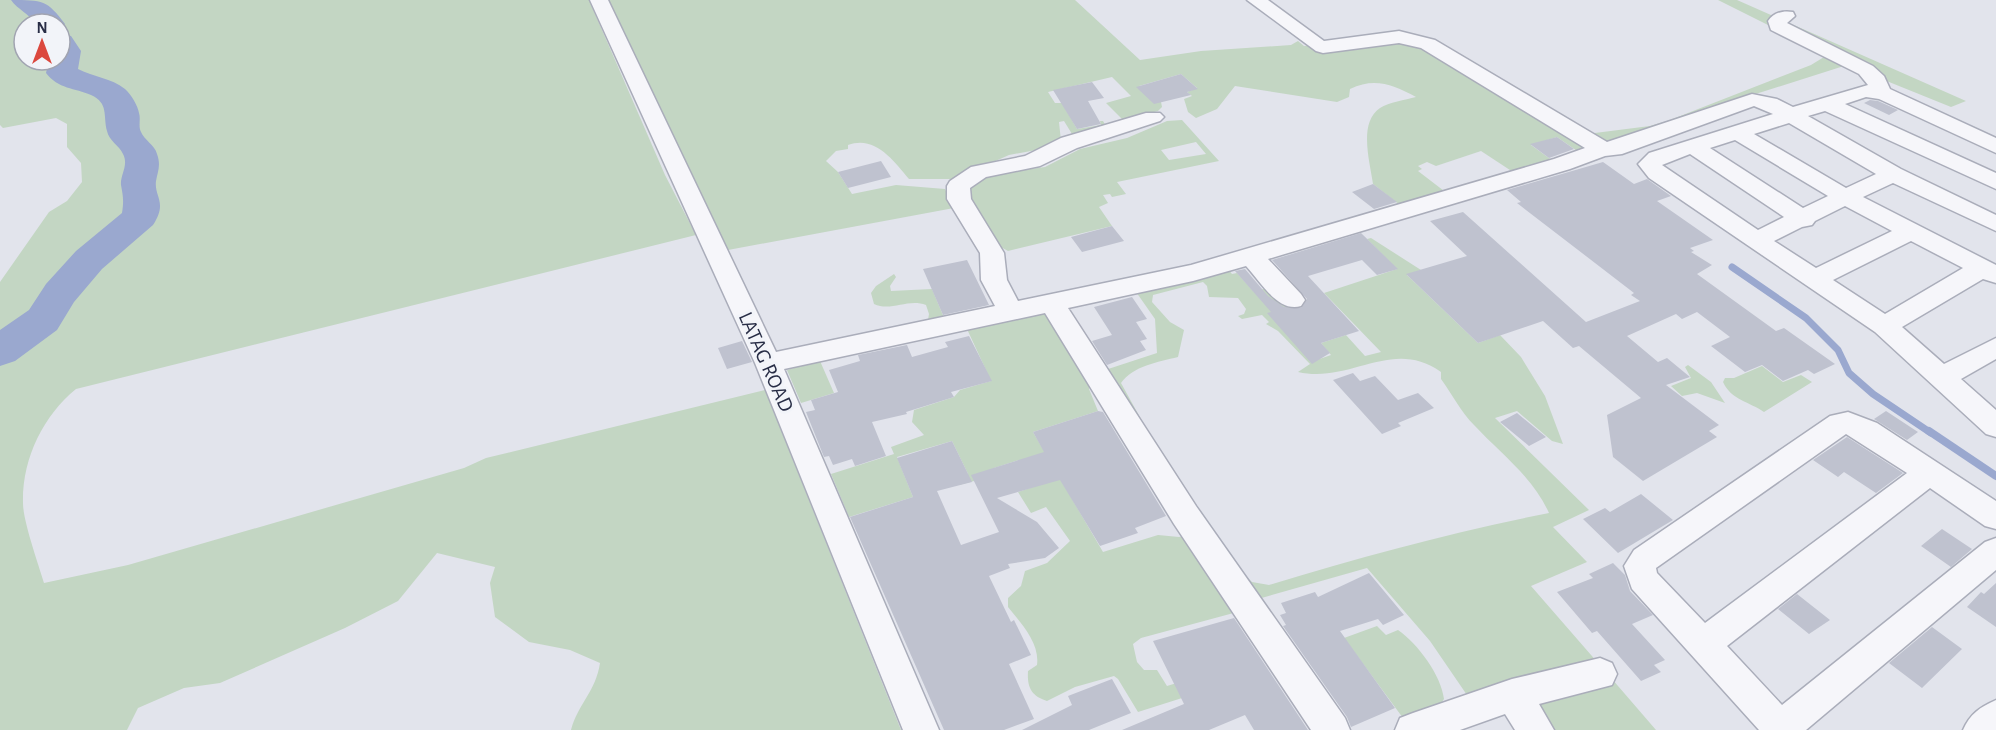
<svg xmlns="http://www.w3.org/2000/svg" width="1996" height="730" font-family="'Alegreya Sans',sans-serif">
  <style>
    .green { fill: #c3d6c3; fill-rule: evenodd }
    .lines { fill: none; stroke-linecap: round; stroke-linejoin: round }
    .stream-far1 { stroke: #9aa8cf; stroke-width: 7 }
    .stream { stroke: #9aa8cf; stroke-width: 8 }
    .river { fill: #9aa8cf; fill-rule: evenodd }
    .building { fill: #bfc2cf }
    .minor-casing { stroke: #aaadba; stroke-width: 3 }
    .minor { fill: #f6f6fa; fill-rule: evenodd }
    .labels { text-anchor: middle; dominant-baseline: central; stroke-width: 6; stroke-linejoin: round; paint-order: stroke }
    .street-label { font-size: 21px; fill: #282d46; stroke: #f2f4f9 }
  </style>
  <rect width="100%" height="100%" fill="#e2e4ec"/>
  <path class="green" d="M0 0H589L665 175 696 235 76 389C43 416 22 459 23 503 23 521 38 563 44 583L128 565 464 468 486 458 765 390 901 730H571C578 704 596 691 600 663L570 650 529 642 495 617 490 583 495 567 437 553 398 601 345 628 220 683 184 688 138 708 127 730H0V282L49 212 67 201 82 182 81 163 67 147V124L56 118 3 128 0 125ZM24 24H60V60H24Z
    M608 0H1075L1140 60 1201 51 1291 45 1298 41 1304 46 1339 43 1398 34 1443 62H1450L1505 100 1525 108 1534 117 1587 134 1650 126 1670 120 1811 65 1824 57 1820 51 1718 0H1737L1966 101 1951 107 1847 65 1617 138 1580 153 1557 137 1531 145 1553 161 1516 174 1481 151 1436 166 1427 162 1418 166 1422 169 1418 171 1448 194 1405 209 1373 184C1370 162 1358 123 1380 108 1389 102 1405 100 1416 97 1393 85 1375 77 1350 89L1349 97 1337 102 1235 86 1217 109 1196 118 1188 112 1184 99 1192 96 1187 92 1197 88 1181 74 1139 86 1161 102 1162 107 1158 111 1123 120 1106 103 1131 96 1112 77 1048 92 1055 103H1062L1077 129 1101 125 1100 121H1103L1107 128 1072 134 1064 121 1059 122 1061 141 1042 149 1009 155 955 179H909C893 160 875 135 848 145V149L836 151 826 161 838 172 852 194 896 185 945 189 954 208 728 250Z
    M1182 120 1219 161 1117 182 1126 194 1112 197 1110 194 1103 195 1108 203 1099 207 1112 226 1008 251 999 246 968 203 967 188 974 181 994 174 1045 167 1080 149 1127 138 1167 121ZM1196 142 1206 154 1169 160 1161 150Z
    M1371 238 1421 270 1407 275 1478 343 1500 335 1521 357 1545 396 1563 444 1552 441 1517 411 1495 418 1589 510 1553 527 1587 562 1531 586 1598 663 1469 698 1430 641 1367 568 1258 599 1099 372 1157 353 1155 319 1134 289 1227 268 1232 274 1237 273 1254 292 1273 286 1291 304 1311 362 1331 355 1321 343 1346 335 1365 356 1381 352 1324 293 1397 269 1367 239ZM1203 282 1207 286 1209 297 1238 298 1246 309 1244 314 1238 316 1242 319 1262 315 1269 322 1266 324 1278 331 1310 364 1298 372C1351 384 1392 337 1441 372V379C1452 394 1461 412 1474 425 1500 453 1533 477 1549 513 1453 532 1361 557 1269 585L1252 582 1235 566 1142 421 1121 383C1133 366 1158 362 1178 357L1184 330 1170 322 1152 302 1153 295Z
    M894 274 896 277 890 286 891 291 932 289 945 320 927 326 929 314 926 305C908 298 891 312 874 304L871 293 876 286Z
    M1041 313 1047 314 1090 380 1089 389 1098 411 1033 432 1103 552 1158 535 1179 537 1190 534 1241 611 1141 638 1133 644 1137 662 1144 670H1157L1167 686 1193 678 1201 692 1138 712 1118 679 1114 676 1075 687 1047 701C1031 696 1027 687 1028 671L1037 665C1040 643 1021 623 1008 607V598L1021 586 1025 571 1047 563 1070 541 1046 507 1031 513 1018 492 1033 487 1019 460 994 468 974 481 959 485 968 474 952 441 897 457 913 497 849 517 831 474 894 454 891 447 924 435 912 422 914 410 954 397 960 390 991 381 967 329Z
    M820 361 834 393 801 403 787 370Z
    M1688 365 1711 382 1725 403 1697 393 1682 396 1671 386 1691 378 1685 367Z
    M1762 366 1783 382 1801 375 1812 382 1764 412C1750 402 1731 400 1723 382L1725 378H1734Z
    M1377 626 1386 635 1398 630C1418 644 1441 675 1444 699L1440 705 1403 718 1344 638Z
    M1612 679 1656 730H1543L1524 700Z"/>
  <g class="lines">
    <path class="stream-far1" d="M1732 267 1806 318 1838 350 1849 373 1873 394 1931 433"/>
    <path class="stream" d="M1929 431 1996 476"/>
    <path class="river" d="M11 0C43 0 47 0 65 24L60 30V24H35C29 13 18 10 11 0Z
      M60 33 71 36 81 51 78 69C94 77 111 78 125 89 131 94 138 106 139 113 141 119 138 126 141 132 144 140 155 145 157 154 161 165 158 171 156 181 154 197 168 202 153 225L102 269 74 302 57 330 15 361 0 366V330L29 310 46 284 76 251 122 213C124 201 123 196 121 185 120 175 129 165 123 154 119 145 109 141 107 131 103 116 109 103 91 95 75 88 58 89 46 73L49 60H60Z"/>
  </g>
  <path class="building" d="M1181 74 1198 89 1187 92 1191 95 1154 104 1136 87Z
    M1092 82 1104 98 1088 101 1101 124 1077 129 1053 90Z
    M1870 100 1878 101 1898 110 1889 115 1864 103Z
    M1557 137 1574 149 1549 158 1530 144Z
    M881 161 891 177 848 188 838 172Z
    M1603 162 1634 184 1647 179 1671 196 1657 201 1713 240 1690 248 1694 251 1691 252 1712 265 1697 274 1776 331 1784 328 1835 364 1814 374 1808 370 1783 381 1762 365 1745 372 1711 346 1730 337 1697 312 1682 319 1676 314 1627 336 1658 362 1667 358 1690 377 1666 385 1719 425 1709 431 1717 437 1643 481 1613 457 1607 415 1641 398 1579 346 1573 348 1543 321 1478 343 1406 274 1467 256 1430 221 1463 212 1586 322 1640 301 1631 295 1634 293 1517 203 1521 202 1507 190Z
    M1373 184 1397 202 1374 209 1352 192Z
    M1112 226 1124 241 1082 252 1071 237Z
    M1361 233 1398 269 1377 275 1362 260 1308 276 1359 331 1321 343 1330 353 1312 364 1267 313 1271 312 1235 271 1245 269 1268 296 1284 307 1301 308 1307 299 1272 260Z
    M967 260 989 305 943 315 923 269Z
    M1132 297 1147 319 1136 322 1147 339 1140 341 1146 350 1107 365 1092 341 1112 335 1094 307Z
    M969 336 992 381 951 392 954 397 906 412 907 414 872 422 886 456 855 466 852 459 833 465 829 456 824 457 806 412 815 410 811 400 838 392 829 370 860 361 858 355 907 345 912 357 948 347 945 342Z
    M742 341 752 362 727 369 718 348Z
    M1353 373 1360 381 1375 376 1398 400 1418 393 1434 408 1398 423 1401 426 1382 434 1333 380Z
    M1098 411 1103 412 1166 516 1135 528 1138 533 1100 546 1060 480 997 498 1037 522 1059 548 1045 558 1008 564 1010 568 989 576 1011 622 1014 620 1031 655 1009 664 1034 719 1004 730H944L850 517 913 497 897 458 952 441 972 482 937 491 961 545 999 532 971 475 1044 452 1033 432Z
    M1886 411 1918 432 1907 440 1874 419Z
    M1517 413 1546 437 1529 446 1500 422Z
    M1847 437 1903 473 1876 493 1844 472 1838 477 1813 460Z
    M1641 494 1673 520 1618 553 1583 519 1605 508 1610 512Z
    M1942 529 1972 549 1951 567 1921 546Z
    M1613 563 1625 575 1630 591 1653 615 1632 624 1665 660 1654 665 1661 672 1641 681 1597 631 1592 633 1557 592 1593 578 1589 574Z
    M1369 573 1404 615 1383 625 1378 619 1340 631 1395 708 1351 727 1347 717 1283 626 1286 625 1280 615 1286 613 1281 603 1315 592 1318 597Z
    M1996 583V627L1967 607 1981 592 1984 594Z
    M1797 594 1830 620 1809 634 1778 609Z
    M1234 618 1308 730H1254L1245 715 1209 730H1122L1184 704 1153 641Z
    M1932 627 1962 649 1922 688 1889 663Z
    M1112 679 1131 713 1089 730H1022L1072 705 1068 696Z"/>
  <g class="lines">
    <defs>
      <path id="minor" d="M590 0H608L776 352 995 306 981 280 980 253 947 199V186L950 181 971 167 1025 156 1061 138 1146 113H1160L1164 117 1160 121 1077 148 1040 166 986 177 970 188 971 199 1004 253 1007 280 1018 301 1191 265 1554 159 1585 148 1421 48 1399 43 1323 53 1316 51 1247 0H1268L1324 41 1399 31 1435 40 1607 142 1752 94 1777 99 1793 107 1868 85 1859 74 1771 30 1768 21C1773 13 1783 10 1793 12L1795 16 1787 23 1873 66 1884 76 1890 89 1996 138V153L1879 99 1866 97 1845 104 1996 173V189L1825 111 1808 116 1901 169 1996 215V231L1893 183 1863 197 1996 265V283L1983 279 1902 327 1944 364 1996 338V359L1961 379 1996 410V437L1986 434 1875 332 1649 178 1638 164 1649 153 1773 114 1754 106 1622 154 1605 156 1570 169 1268 259 1301 294 1305 300 1301 306C1278 313 1260 281 1246 266L1193 281 1068 308 1196 506 1345 718 1350 730H1311L1174 524 1045 313 784 369 939 730H903L755 363ZM1789 123 1876 174 1846 188 1754 134ZM1735 140 1828 196 1803 208 1710 148ZM1690 154 1784 217 1758 230 1662 165ZM1845 206 1892 231 1816 268 1774 241 1802 227 1812 225 1815 221ZM1911 241 1963 268 1885 314 1833 280Z
        M1848 412 1877 423 1996 501V529L1985 526 1930 488 1727 646 1782 705 1985 542 1996 538V570L1806 730H1759L1632 589 1624 566 1634 550 1830 416ZM1846 434 1907 473 1705 623 1657 573 1656 568Z
        M1600 658 1612 663 1617 674 1612 685 1539 704 1554 730H1515L1505 714 1460 730H1395L1400 718 1413 713 1512 679Z
        M1996 700V730H1963C1970 714 1980 707 1996 700Z"/>
    </defs>
    <use href="#minor" class="minor-casing"/>
    <use href="#minor" class="minor"/>
  </g>
  <g class="labels">
    <g class="street-label">
      <text transform="translate(766 362) rotate(66)">LATAG ROAD</text>
    </g>
  </g>
  <g transform="translate(42 42)"><circle r="28" fill="#f2f4f9" stroke="#a1a4b1" stroke-width="1.5"/>
  <path d="M0-4.5L10 22L0 15L-10 22Z" fill="#db483e"/>
  <text y="-9" font-size="16" font-weight="bold" text-anchor="middle" fill="#282d46">N</text>
  </g>
</svg>
